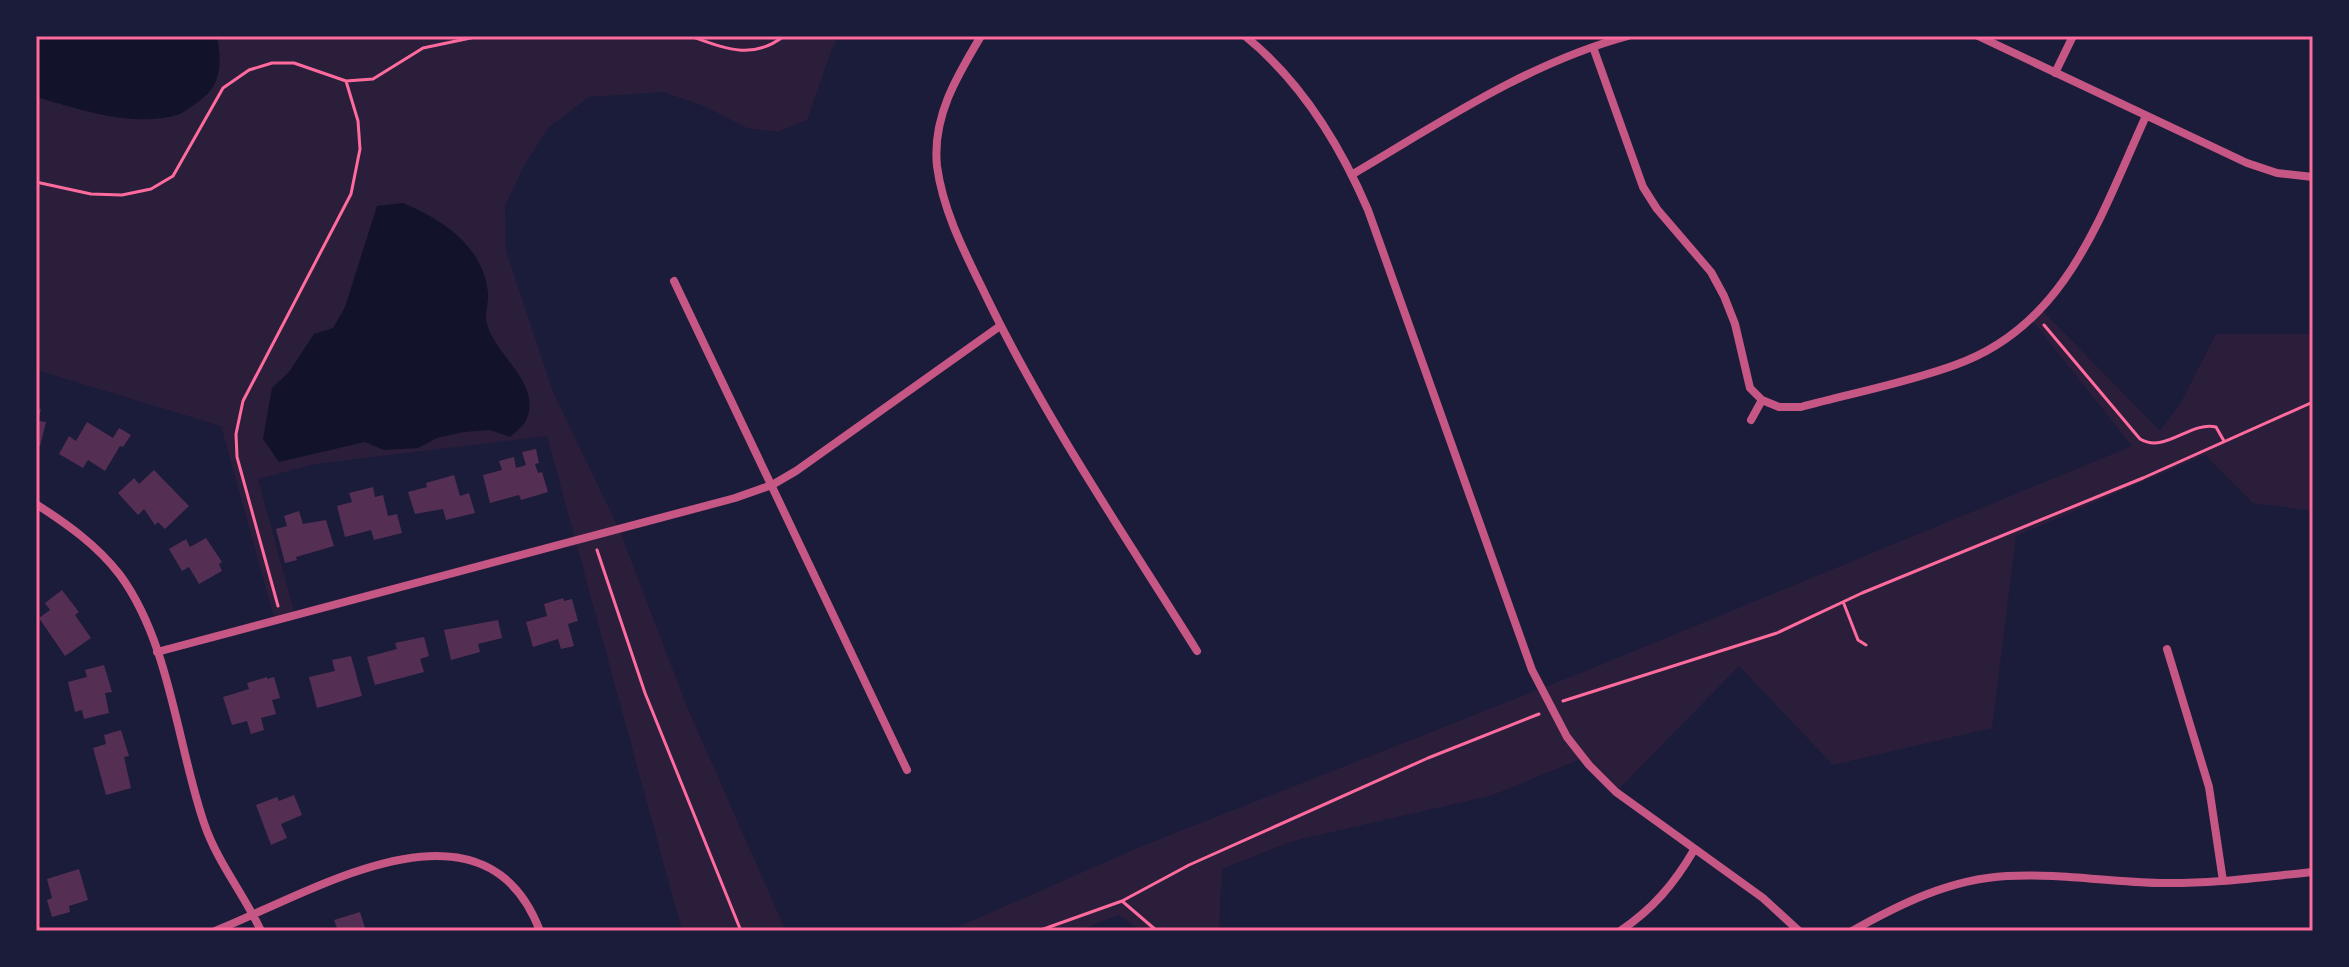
<svg xmlns="http://www.w3.org/2000/svg" width="2349" height="967" font-family="'DejaVu Sans',sans-serif">
  <style>
    .green { fill: #2a1e3b }
    .water { fill: #12122b }
    .building { fill: #542f53 }
    .lines { fill: none; stroke-linecap: round; stroke-linejoin: round }
    .path { stroke: #ff6b9d; stroke-width: 3 }
    .minor { stroke: #c65784; stroke-width: 8 }
    .neatline { fill: none; stroke: #ff6b9d; stroke-width: 3 }
  </style>
  <rect width="100%" height="100%" fill="#1b1b3a"/>
  <path class="green" d="M36 36H839L832 49 807 120 778 132 747 128 704 106 663 92 589 97 549 127 525 164 505 206 506 251 553 392 619 529 688 709 786 931H682L547 436 316 464 258 479 295 615 275 621 221 426 36 370Z
    M2042 310 2160 431 2180 404 2216 334H2313V511L2253 503 2205 455 2016 536 1992 728 1833 765 1739 666 1616 792 1583 758 1493 795 1293 841 1222 869 1219 930 1141 931 1118 915 1078 931H949L1135 849 1593 668 2132 446 2032 320Z"/>
  <path class="water" d="M36 36H217C222 63 222 86 198 102 192 106 184 113 177 115 133 128 78 109 36 97Z
    M403 203C442 219 484 247 488 293 489 303 484 315 487 324 495 355 541 383 527 418 525 425 515 432 510 437L490 430 464 432 437 438 418 448 384 450 365 442 279 462 263 439 272 388 289 372 314 334 333 328 345 307 377 206Z"/>
  <path class="building" d="M36 408 41 409 38 421 46 422 40 446 36 445Z
    M87 422 113 438 119 428 131 435 123 447 120 446 105 471 88 460 83 468 59 454 69 436 76 441Z
    M536 449 539 463 535 464 538 473 542 472 548 492 521 500 519 495 490 503 483 475 502 470 499 461 514 457 516 468 526 465 522 452Z
    M154 470 189 506 165 529 158 522 155 525 144 509 138 515 118 493 134 478 139 484Z
    M454 475 460 496 469 493 475 513 446 520 443 509 415 514 408 492 427 487 426 483Z
    M373 487 375 497 383 495 388 516 397 514 402 533 374 540 371 530 345 537 337 506 352 502 349 493Z
    M299 511 303 524 326 520 334 546 296 557 297 560 285 563 276 529 287 526 284 516Z
    M206 538 222 562 219 564 222 571 199 584 189 567 182 571 169 549 186 539 190 547Z
    M62 590 79 612 75 615 91 638 65 656 39 618 50 610 45 603Z
    M563 598 564 601 572 599 578 621 568 624 574 646 561 649 558 639 533 647 526 622 547 616 544 604Z
    M498 620 502 638 478 644 480 652 451 660 444 630Z
    M424 637 429 656 420 659 424 672 375 685 367 657 397 649 395 643Z
    M351 656 362 696 317 708 309 677 335 671 332 660Z
    M104 665 112 692 105 693 109 713 84 719 82 710 75 712 68 682 87 677 85 670Z
    M267 677V679L274 677 280 698 272 700 276 714 261 718 264 730 251 734 247 721 232 725 223 697 249 689 247 683Z
    M121 730 129 756 124 757 131 788 106 795 93 748 106 744 104 735Z
    M294 795 302 815 281 824 287 838 271 845 256 805 277 797 279 801Z
    M79 869 88 900 69 906 70 912 52 917 47 900 52 898 47 879Z
    M360 912 366 931H338L334 920Z"/>
  <g class="lines">
    <path class="path" d="M690 36C724 48 752 61 784 36
      M36 182 91 194 122 195 151 189 173 176 223 88 249 70 272 63H294L346 81 373 79 423 48 480 36
      M2044 325 2140 439C2165 454 2190 421 2216 427L2224 441
      M597 550 645 693 741 931
      M1844 604 1858 640 1866 645
      M278 606 237 457 236 434 243 401 351 194 360 149 358 121 346 81
      M1563 701 1777 633 1862 593 2143 478 2313 402
      M1122 901 1157 931
      M1038 931 1122 901 1189 865 1428 758 1539 714"/>
    <path class="minor" d="M981 36C957 76 932 117 937 166 943 212 966 255 986 296 1046 420 1124 534 1197 651
      M1245 36C1302 82 1340 145 1368 210L1532 670 1567 737 1589 765 1616 792 1763 898 1799 931
      M1978 36 2247 163 2277 173 2313 177
      M1593 47 1643 187 1657 209 1711 272 1724 296 1735 324 1750 388 1762 400 1779 407H1801C1852 393 1906 383 1955 365 2067 326 2101 214 2146 116
      M2055 73 2073 36
      M1353 174C1441 122 1528 63 1628 36
      M674 281 907 770
      M1751 420 1762 400
      M36 504C67 524 97 545 120 575 170 643 177 744 204 823 217 862 244 894 261 931
      M2167 649 2209 787 2223 881
      M157 652 735 498 772 485 796 471 1000 326
      M215 931C311 893 484 783 540 931
      M1620 931C1653 909 1674 884 1694 850
      M1852 931C1900 904 1950 879 2007 876 2058 873 2109 882 2160 883 2211 884 2262 877 2313 872"/>
  </g>
  <rect width="2349" height="967" fill="none" stroke="#1b1b3a" stroke-width="76"/>
  <rect x="38" y="38" width="2273" height="891" class="neatline"/>
</svg>
